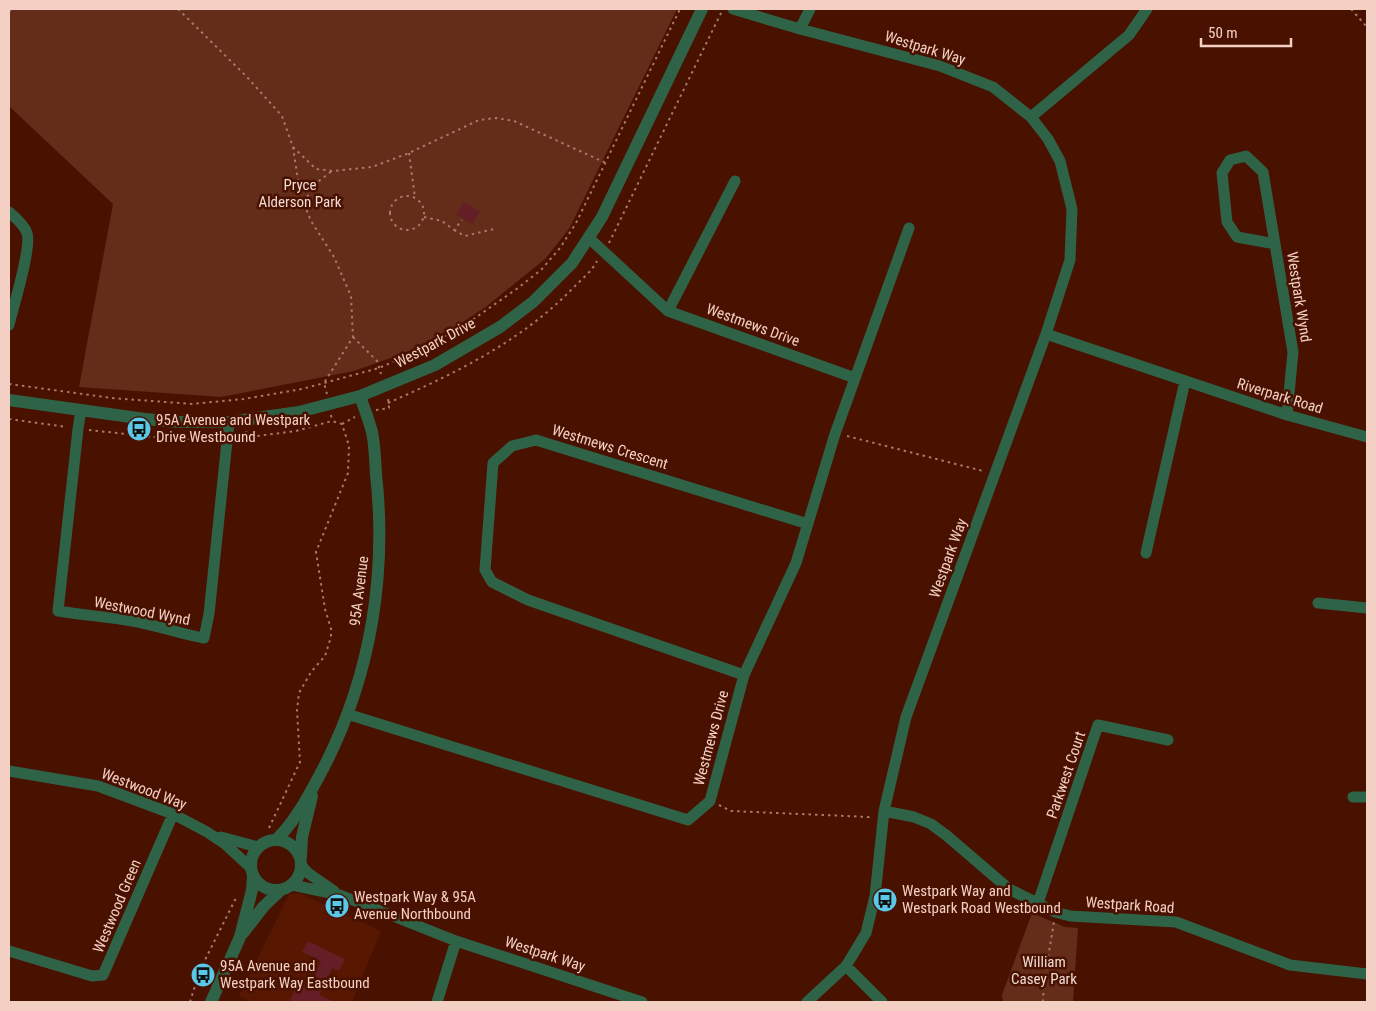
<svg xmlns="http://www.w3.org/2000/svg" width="1376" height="1011" font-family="'Roboto Condensed',sans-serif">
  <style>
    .built { fill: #571700 }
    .green { fill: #642d1a }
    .building { fill: #641e25 }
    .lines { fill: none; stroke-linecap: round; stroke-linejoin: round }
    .path { stroke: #a6796b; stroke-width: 2; stroke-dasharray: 2.5 4; stroke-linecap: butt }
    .minor { stroke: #2f6348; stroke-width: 11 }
    .tertiary { stroke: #2f6348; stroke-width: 12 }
    .labels { text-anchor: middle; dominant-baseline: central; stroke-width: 5; stroke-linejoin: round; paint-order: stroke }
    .street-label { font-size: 15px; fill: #f4cfc3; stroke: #491100 }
    .park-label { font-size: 15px; fill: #f1dcd5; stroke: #491100 }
    .poi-label { font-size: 15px; fill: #f4cfc3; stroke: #491100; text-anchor: start }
  </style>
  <rect width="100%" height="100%" fill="#491100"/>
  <path class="built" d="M299 893 381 931 352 1002H252L239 996 289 894Z"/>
  <path class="green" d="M9 9H677L569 229 545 259 487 306 457 326 405 353 354 371 221 397 79 387 113 204 9 106Z
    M1032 913 1065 927 1078 928 1073 1002H1003L1002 995Z"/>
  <path class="building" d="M464 202 480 212 472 224 456 214Z
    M308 941 345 959 339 971 332 968 319 995 334 1002H289L297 985 308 989 321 961 302 952Z"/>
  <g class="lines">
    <path class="path" d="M178 9 246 76 282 116 293 147 300 194 311 221 334 257 351 296 353 337 324 383 327 394
      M1351 9 1367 27
      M9 12 11 9
      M293 147 316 169 333 171 372 167 409 153 479 120 496 118 514 121 606 163
      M409 153 415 198
      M390 213a17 17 0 1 1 34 0a17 17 0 1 1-34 0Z
      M303 202 319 181 332 171
      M424 217 442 221 454 230 462 220
      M454 230 465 236 494 229
      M609 243 722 11
      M353 337 377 361 381 374
      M9 384 112 398 192 404 244 399 302 389 379 368 424 348 465 325 518 288 541 270 560 248 576 223 680 9
      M388 403C456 373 522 341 574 287 582 279 592 271 597 261
      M376 410 389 408 388 398
      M331 415 332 421
      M9 419 67 427
      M342 424 355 417
      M89 430 173 439H212L216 437
      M245 432 257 436 296 431 332 421 342 424
      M847 436 983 471
      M719 805 731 811 869 817 873 815
      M269 828 300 762 297 710 299 693 311 672 325 656 331 637V629L325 609 316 552 348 473 349 446 342 424
      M190 1002 200 970 237 896
      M1043 1002 1044 982 1054 922"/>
    <path class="minor" d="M733 9 800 29 940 66 993 87 1031 117 1048 139 1060 161 1072 209 1070 260 1046 334 906 717 884 811 875 896 866 933 846 966 807 1002
      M800 29 810 9
      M1031 117 1129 35 1147 9
      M9 212C15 217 24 225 27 233 32 247 13 308 9 325
      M589 238 668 311 855 378
      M1275 244 1237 237 1227 222 1222 173 1230 160 1246 156 1263 172 1293 352 1287 415
      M668 311 735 181
      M1046 334 1287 415 1367 437
      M81 410 78 429 58 611C83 615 108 617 132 621 157 625 180 634 204 638L209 614 229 422
      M1146 553 1185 381
      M1318 603 1367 608
      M744 675 528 600 492 582 485 570 493 463 512 446 536 440 808 524
      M347 714 688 820 710 801 744 675 796 563 835 434 909 228
      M9 771 98 786 173 814 207 832 225 844 251 868
      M1353 797H1367
      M884 811 914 817 931 824 946 835 1009 889 1055 912 1070 916 1176 922 1290 965 1367 974
      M221 837 258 847
      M302 866 308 873 334 891
      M292 885 340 895 456 941 642 1002
      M1038 903 1098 725 1168 740
      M9 951 92 976 103 975 173 814
      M846 966 882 1002
      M437 1002 456 941"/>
    <path class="tertiary" d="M9 400 145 419 179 422H229L299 412 360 396 435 365 500 327 533 302 572 263 602 217 702 9
      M277 839C297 819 312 790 326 763 371 673 387 574 376 474 375 460 375 446 372 432 369 420 364 408 360 396
      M251 865a25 25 0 1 1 50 0a25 25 0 1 1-50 0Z
      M301 857 302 837 312 796
      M243 933 264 906 281 890
      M211 1002 240 937 252 890 253 876"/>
  </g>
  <defs>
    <symbol id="bus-disc" viewBox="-11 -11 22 22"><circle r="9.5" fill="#5ac8e6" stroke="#491100"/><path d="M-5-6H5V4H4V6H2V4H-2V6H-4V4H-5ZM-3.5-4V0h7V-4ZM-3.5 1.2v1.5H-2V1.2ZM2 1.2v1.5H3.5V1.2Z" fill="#111"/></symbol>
  </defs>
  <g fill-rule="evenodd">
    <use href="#bus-disc" x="125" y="415" width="28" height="28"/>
    <use href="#bus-disc" x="871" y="886" width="28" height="28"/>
    <use href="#bus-disc" x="323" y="892" width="28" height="28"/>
    <use href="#bus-disc" x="189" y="961" width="28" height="28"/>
  </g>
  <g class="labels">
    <g class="street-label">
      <text transform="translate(925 48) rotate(17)">Westpark Way</text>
      <text transform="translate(1299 297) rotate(81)">Westpark Wynd</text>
      <text transform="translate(753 325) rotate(20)">Westmews Drive</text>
      <text transform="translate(435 343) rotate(-28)">Westpark Drive</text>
      <text transform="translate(1280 396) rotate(17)">Riverpark Road</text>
      <text transform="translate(610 447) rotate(17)">Westmews Crescent</text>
      <text transform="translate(948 558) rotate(-70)">Westpark Way</text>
      <text transform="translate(359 591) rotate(-83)">95A Avenue</text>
      <text transform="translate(142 611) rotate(11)">Westwood Wynd</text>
      <text transform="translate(711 738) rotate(-75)">Westmews Drive</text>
      <text transform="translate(1066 775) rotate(-71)">Parkwest Court</text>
      <text transform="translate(144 789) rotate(21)">Westwood Way</text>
      <text transform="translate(1130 905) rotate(4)">Westpark Road</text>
      <text transform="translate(117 906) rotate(-67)">Westwood Green</text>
      <text transform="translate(545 954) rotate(18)">Westpark Way</text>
    </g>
    <g class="park-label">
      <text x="300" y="185">Pryce<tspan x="300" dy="17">Alderson Park</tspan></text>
      <text x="1044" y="962">William<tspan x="1044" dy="17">Casey Park</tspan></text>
    </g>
    <g class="poi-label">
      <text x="156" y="420">95A Avenue and Westpark<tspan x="156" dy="17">Drive Westbound</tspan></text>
      <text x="902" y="891">Westpark Way and<tspan x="902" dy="17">Westpark Road Westbound</tspan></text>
      <text x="354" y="897">Westpark Way &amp; 95A<tspan x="354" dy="17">Avenue Northbound</tspan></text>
      <text x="220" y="966">95A Avenue and<tspan x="220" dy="17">Westpark Way Eastbound</tspan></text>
    </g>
  </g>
  <rect width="1376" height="1011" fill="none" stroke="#f4cfc3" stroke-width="20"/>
  <path d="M1201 38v8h90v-8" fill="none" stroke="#f4cfc3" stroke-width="2.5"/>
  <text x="1208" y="38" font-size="15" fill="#f4cfc3" stroke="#491100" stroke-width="4" paint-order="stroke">50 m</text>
</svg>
